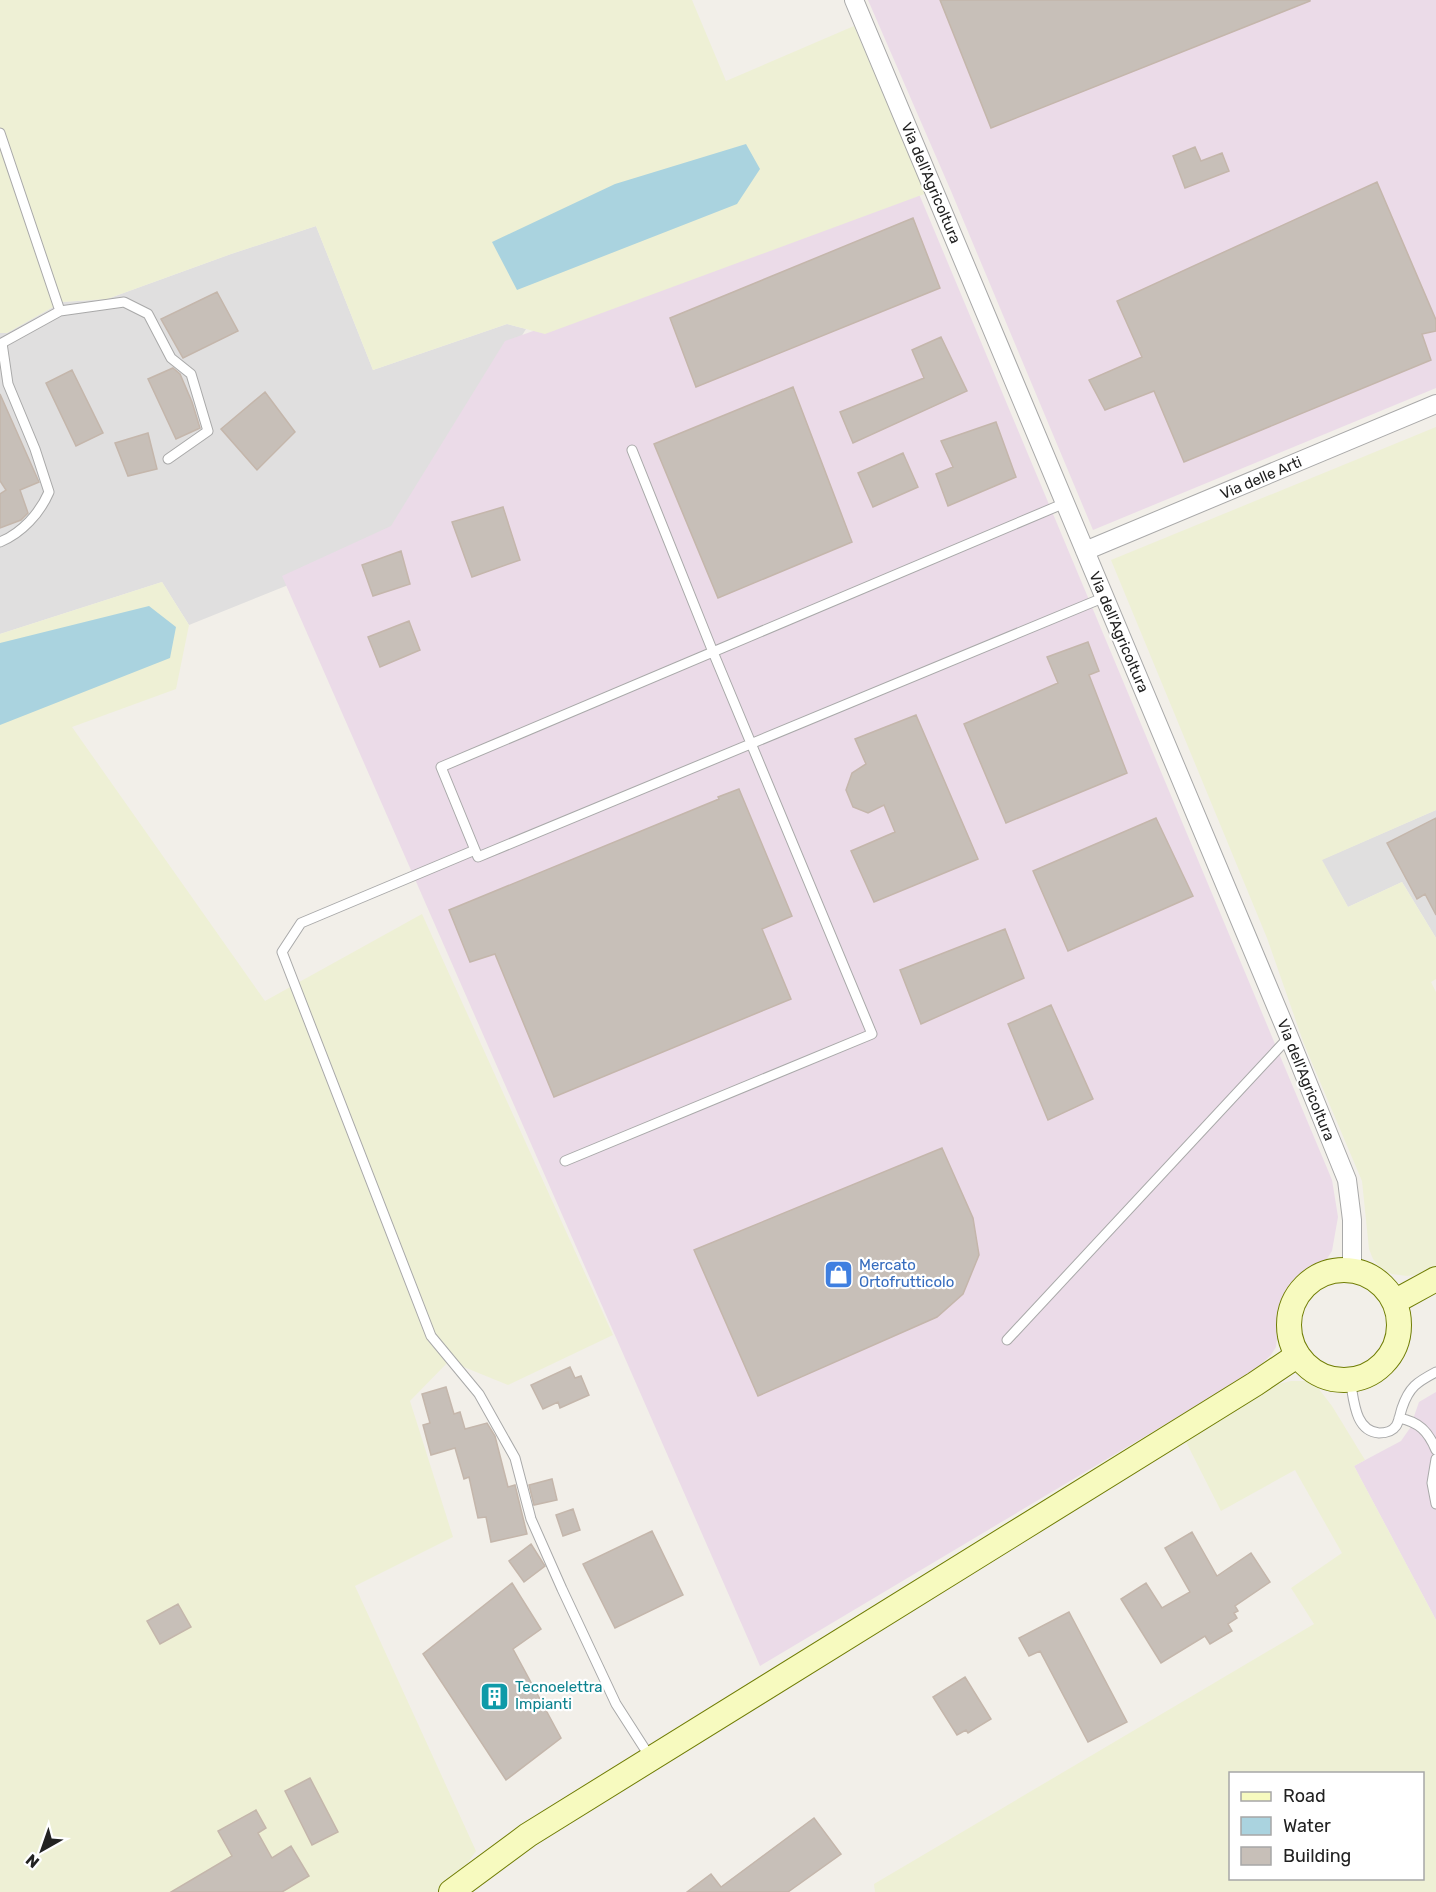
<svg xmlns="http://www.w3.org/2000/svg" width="1436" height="1892" font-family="Rubik,sans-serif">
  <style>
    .residential { fill: #e0dfdf }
    .industrial { fill: #ebdbe8 }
    .farmland { fill: #eef0d5; fill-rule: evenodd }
    .water { fill: #aad3df }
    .building { fill: #c7bfb8; stroke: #c4b6ab; stroke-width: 1.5 }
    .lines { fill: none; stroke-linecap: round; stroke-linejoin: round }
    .service-casing { stroke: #a9a9a9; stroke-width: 11 }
    .minor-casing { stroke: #a9a9a9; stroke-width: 20 }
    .secondary-casing { stroke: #707d05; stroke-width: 26 }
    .service { stroke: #fff; stroke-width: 9 }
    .minor { stroke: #fff; stroke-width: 18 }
    .secondary { stroke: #f7fabf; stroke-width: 24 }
    .labels { text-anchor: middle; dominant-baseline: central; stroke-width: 4.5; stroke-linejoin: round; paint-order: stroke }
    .street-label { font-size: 15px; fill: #222; stroke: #fff }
    .shop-label { font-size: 15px; fill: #366cbe; stroke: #fff; text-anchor: start }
    .culture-label { font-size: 15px; fill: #0d838f; stroke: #fff; text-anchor: start }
  </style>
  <rect width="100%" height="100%" fill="#f2efe9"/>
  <path class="residential" d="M316 226 373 370 507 324 526 329 393 543 189 625 162 582 0 634V333H7L62 302 107 299 231 254Z
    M1436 810V938L1402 882 1348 907 1321 860Z"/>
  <path class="industrial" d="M868 0H1436V388L1093 530 951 191Z
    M919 194 1332 1180 1338 1217 1332 1251 1326 1260 1295 1283 1286 1297 1280 1316 1276 1347 1271 1355 1253 1372 760 1666 282 576 391 526 505 341Z
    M1436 1392V1620L1354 1466 1401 1441 1410 1428 1419 1402Z"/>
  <path class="farmland" d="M0 0H692L726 81 854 26 927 193 545 334 507 324 373 370 316 226 231 254 107 299 62 302 7 333H0Z
    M1436 427V810L1322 860 1348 907 1402 882 1436 938V979L1431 982 1436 992V1268L1422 1274 1407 1276 1392 1274 1381 1269 1373 1259 1369 1249 1362 1181 1304 1044 1267 938 1111 560Z
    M162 582 189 625 176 689 72 727 265 1001 422 914 613 1335 508 1385 449 1361 410 1401 453 1537 355 1586 476 1851 447 1892H0V634Z
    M1291 1381H1305L1315 1384 1332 1406 1365 1460 1354 1466 1436 1620V1892H875L874 1884 1314 1624 1291 1588 1342 1553 1295 1470 1221 1511 1183 1436 1274 1385ZM1230 1774H1422V1878H1230Z"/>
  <path class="water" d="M746 144 760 169 737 204 517 290 492 242 615 184Z
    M149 606 176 627 170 658 0 725V643Z"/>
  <path class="building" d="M940 0H1310V1L991 128Z
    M1195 147 1201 161 1222 153 1229 171 1185 188 1173 156Z
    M1377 182 1436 320V331L1422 334 1431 360 1184 462 1154 391 1105 410 1089 380 1142 357 1117 301Z
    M913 218 940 288 696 387 670 318Z
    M217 292 238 331 183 358 161 319Z
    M941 337 967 391 853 443 840 412 924 378 912 350Z
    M173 368 180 374 192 402 200 428 176 439 148 379Z
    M72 370 103 433 76 446 46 383Z
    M793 387 852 542 718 598 654 444Z
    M265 392 295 432 257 470 221 429Z
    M0 394 39 482 20 490 28 513 21 520 0 528V494L6 490 0 481Z
    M996 422 1016 477 948 506 936 474 953 467 941 441Z
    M148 433 157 469 128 476 115 443Z
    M903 453 918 487 873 507 858 473Z
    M503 507 520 560 472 577 452 522Z
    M401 551 410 584 373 596 362 565Z
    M409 621 420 650 380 667 368 637Z
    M1088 642 1099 671 1089 675 1127 773 1006 823 964 724 1058 683 1047 657Z
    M916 715 978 859 874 902 851 851 895 832 884 805 868 813 853 807 846 790 852 773 866 764 855 739Z
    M739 789 792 916 762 929 791 999 554 1097 495 954 470 962 449 910 719 799 718 797Z
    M1156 818 1193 896 1068 951 1033 871Z
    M1436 818V915L1425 894 1417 899 1387 843Z
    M1005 929 1024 978 921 1024 900 970Z
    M1051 1005 1093 1099 1048 1120 1008 1024Z
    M942 1148 973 1218 979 1255 963 1294 937 1317 758 1396 694 1250Z
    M570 1367 575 1378 581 1376 589 1395 560 1408 558 1402 543 1409 531 1385Z
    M446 1387 454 1414 460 1412 465 1429 487 1423 495 1436 508 1487 515 1485 527 1534 491 1542 486 1517 478 1518 469 1477 464 1479 455 1448 431 1455 423 1425 430 1423 422 1394Z
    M552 1479 557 1500 534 1505 529 1485Z
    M573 1509 580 1530 563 1536 556 1515Z
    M652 1531 683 1595 615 1628 583 1564Z
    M1192 1532 1217 1576 1251 1553 1270 1582 1235 1606 1238 1611 1234 1613 1237 1618 1228 1624 1232 1631 1210 1644 1205 1636 1161 1663 1121 1599 1146 1583 1162 1608 1190 1592 1165 1548Z
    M531 1544 545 1566 524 1582 509 1561Z
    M512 1583 541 1629 513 1649 561 1738 506 1780 423 1654Z
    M178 1604 191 1627 160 1644 147 1621Z
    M1069 1612 1127 1722 1088 1742 1040 1651 1029 1656 1019 1638Z
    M965 1677 991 1719 968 1733 966 1730 957 1735 933 1697Z
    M310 1778 338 1832 312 1845 285 1791Z
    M256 1810 266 1828 258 1833 272 1858 291 1846 309 1876 282 1892H171L232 1856 218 1831Z
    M814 1818 841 1854 788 1892H687L711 1874 721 1887Z"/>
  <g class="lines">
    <defs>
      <path id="service" d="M0 133 60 311 124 302 148 314 171 358 191 374 208 431 168 459
        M1065 503 441 767 475 850 478 857 1105 597
        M0 542C22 533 40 513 49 492L35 449 8 384 2 343 60 311
        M475 850 301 923 282 952 431 1336 479 1394 515 1458 531 1519 562 1589 616 1704 650 1757
        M565 1161 872 1034 713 652 632 450
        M1007 1340 1289 1037
        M1350 1380C1354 1398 1354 1431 1379 1433 1385 1433 1392 1432 1396 1426 1399 1422 1400 1414 1402 1408 1409 1387 1417 1382 1436 1372
        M1399 1418C1419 1422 1428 1431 1436 1450
        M1436 1459 1432 1483 1436 1504"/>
      <path id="minor" d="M854 0 1289 1037 1347 1180 1352 1220V1271
        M1085 551 1436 404"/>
      <path id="secondary" d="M1289 1325a55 55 0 1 1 110 0a55 55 0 1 1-110 0Z
        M1394 1302 1436 1279
        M451 1892 528 1835 1255 1384 1298 1355"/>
    </defs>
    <use href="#service" class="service-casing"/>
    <use href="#minor" class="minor-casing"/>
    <use href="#secondary" class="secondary-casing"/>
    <use href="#service" class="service"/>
    <use href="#minor" class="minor"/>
    <use href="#secondary" class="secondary"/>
  </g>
  <defs>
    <symbol id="shop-square" viewBox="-11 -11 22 22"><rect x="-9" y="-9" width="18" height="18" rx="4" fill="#3f7fe0" stroke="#fff"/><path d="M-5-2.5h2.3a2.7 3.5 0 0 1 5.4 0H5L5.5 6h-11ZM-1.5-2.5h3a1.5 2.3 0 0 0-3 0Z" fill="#fff"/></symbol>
    <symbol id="building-square" viewBox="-11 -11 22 22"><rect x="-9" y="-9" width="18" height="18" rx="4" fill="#0f9aa8" stroke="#fff"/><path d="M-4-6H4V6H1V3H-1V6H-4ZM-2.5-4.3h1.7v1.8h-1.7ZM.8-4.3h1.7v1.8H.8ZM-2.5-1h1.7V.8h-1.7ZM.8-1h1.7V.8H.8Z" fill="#fff"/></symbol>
  </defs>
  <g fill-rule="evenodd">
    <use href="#shop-square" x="822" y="1258" width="33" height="33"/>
    <use href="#building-square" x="478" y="1680" width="33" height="33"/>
  </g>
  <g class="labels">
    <g class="street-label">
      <text transform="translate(931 183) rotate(67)">Via dell'Agricoltura</text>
      <text transform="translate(1261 478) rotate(-23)">Via delle Arti</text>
      <text transform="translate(1119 632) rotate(67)">Via dell'Agricoltura</text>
      <text transform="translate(1306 1080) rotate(68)">Via dell'Agricoltura</text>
    </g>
    <g class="shop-label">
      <text x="859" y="1265">Mercato<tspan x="859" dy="17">Ortofrutticolo</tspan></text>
    </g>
    <g class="culture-label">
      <text x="515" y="1687">Tecnoelettra<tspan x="515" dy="17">Impianti</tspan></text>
    </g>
  </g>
  <rect x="1229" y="1772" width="195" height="108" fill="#ffffff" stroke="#a7a7a7" stroke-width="1.5"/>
  <rect x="1241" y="1792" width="30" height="9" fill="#f7fabf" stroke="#a7a7a7" stroke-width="1.5"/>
  <text x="1283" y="1802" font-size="18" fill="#222222">Road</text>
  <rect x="1241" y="1817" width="30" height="18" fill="#aad3df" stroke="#a7a7a7" stroke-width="1.5"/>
  <text x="1283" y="1832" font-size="18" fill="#222222">Water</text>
  <rect x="1241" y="1847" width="30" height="18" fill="#c7bfb8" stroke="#a7a7a7" stroke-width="1.5"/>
  <text x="1283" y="1862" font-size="18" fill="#222222">Building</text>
  <g transform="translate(42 1850) rotate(220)" stroke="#ffffff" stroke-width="4.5" paint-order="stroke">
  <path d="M0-4.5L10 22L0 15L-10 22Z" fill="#222222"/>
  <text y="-9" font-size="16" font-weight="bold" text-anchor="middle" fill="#222222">N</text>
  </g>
</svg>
